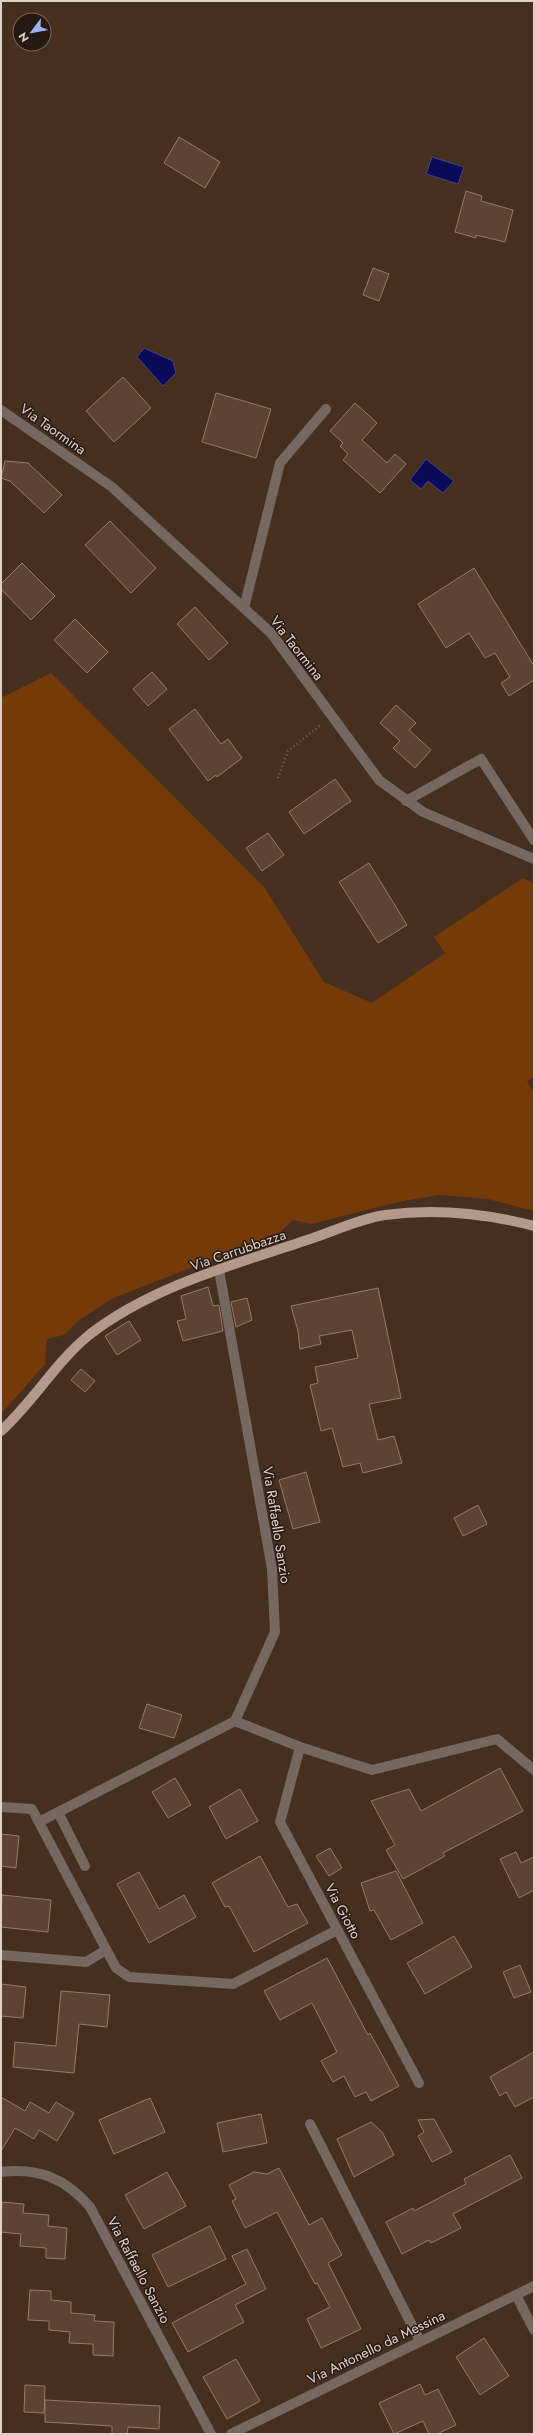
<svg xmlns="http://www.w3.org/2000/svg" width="535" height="2435" font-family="Jost,sans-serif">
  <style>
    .green { fill: #743a08 }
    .water { fill: #0a0b58; stroke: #4a4679 }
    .building { fill: #5d4333; stroke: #977a68 }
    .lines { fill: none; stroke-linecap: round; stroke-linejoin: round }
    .path { stroke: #776254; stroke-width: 2.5; stroke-dasharray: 1 3; stroke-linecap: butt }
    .minor { stroke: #746860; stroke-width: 10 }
    .major { stroke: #b29989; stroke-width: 10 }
    .labels { text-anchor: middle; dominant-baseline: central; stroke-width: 3; stroke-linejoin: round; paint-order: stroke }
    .street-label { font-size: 14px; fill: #e0d0c6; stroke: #251a13 }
  </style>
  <rect width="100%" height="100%" fill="#472f1f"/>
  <path class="green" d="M51 673 264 887 324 982 372 1003 445 953 434 937 523 878 534 884V1077L527 1081 534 1093V1211L488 1199 439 1195 398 1202 311 1224 293 1220 277 1235 113 1298 78 1321 64 1335 47 1339 45 1364 1 1414V698Z"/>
  <path class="water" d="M432 157 464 167 458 184 426 174Z
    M144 348 173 361 176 373 163 386 137 357Z
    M426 459 454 481 443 493 428 481 421 489 410 480Z"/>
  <path class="building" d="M179 137 220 162 205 188 164 163Z
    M466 191 482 196 481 201 513 210 505 242 476 235V238L455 232Z
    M373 268 389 274 379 301 363 295Z
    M123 377 151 408 114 442 86 411Z
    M216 393 271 409 256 458 202 442Z
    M355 403 377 423 362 440 387 463 395 454 406 464 380 493 343 460 348 454 340 446 343 443 330 431Z
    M5 461 28 463 62 495 44 513 10 481 1 478Z
    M110 521 156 568 131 593 85 545Z
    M22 563 55 596 31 620 1 589V584Z
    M474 568 534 666V680L509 696 501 683 510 677 495 653 485 658 469 633 446 648 418 604Z
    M195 607 228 643 209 660 177 624Z
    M75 619 108 652 87 673 54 640Z
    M152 672 167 689 148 706 133 689Z
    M396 705 416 723 409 730 431 750 415 768 393 748 400 741 380 723Z
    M195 709 221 744 228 739 242 758 217 777 216 775 208 781 169 729Z
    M335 779 351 801 304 834 289 812Z
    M268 833 284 855 262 871 246 848Z
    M369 863 407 925 378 943 339 882Z
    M208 1287 213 1306 219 1305 223 1331 183 1341 177 1321 186 1319 181 1296Z
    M378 1288 401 1398 369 1404 378 1440 394 1436 402 1463 363 1473 360 1463 343 1467 332 1428 321 1431 310 1385 318 1383 315 1367 358 1358 352 1330 319 1336 321 1344 300 1349 298 1331 291 1306Z
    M247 1298 252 1320 236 1327 231 1302Z
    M129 1321 141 1340 117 1355 105 1336Z
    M81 1369 95 1381 85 1392 71 1380Z
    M306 1472 320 1522 293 1529 279 1480Z
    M478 1505 487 1524 463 1536 454 1518Z
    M147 1704 182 1715 174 1738 139 1728Z
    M500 1768 523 1811 443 1853 445 1856 403 1879 386 1850 395 1845 371 1801 409 1789 421 1811Z
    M175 1778 191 1805 168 1818 152 1792Z
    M240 1789 258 1821 226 1839 209 1807Z
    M1 1834 19 1836 16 1868 1 1866Z
    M330 1848 342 1868 329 1876 316 1856Z
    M516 1852 521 1863 534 1857V1890L519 1898 500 1859Z
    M260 1856 288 1907 297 1904 308 1923 254 1952 229 1906 225 1907 212 1883Z
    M396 1871 423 1923 391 1940 374 1910 370 1911 361 1883Z
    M139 1872 159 1909 184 1895 196 1917 149 1943 117 1884Z
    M2 1895 51 1900 48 1932 1 1927Z
    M454 1936 472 1967 425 1994 407 1963Z
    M327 1958 368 2035 370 2033 399 2086 371 2101 366 2092 355 2097 344 2076 333 2082 321 2061 337 2052 312 2003 280 2020 264 1991Z
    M520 1965 531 1992 514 1998 503 1972Z
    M1 1984 26 1987 23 2018 1 2016Z
    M61 1991 110 1995 107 2027 79 2024 74 2073 13 2067 15 2042 56 2046Z
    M534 2052V2097L515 2107 506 2092 500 2096 490 2077Z
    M1 2097 25 2111 30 2102 49 2113 56 2102 74 2113 57 2141 39 2130 34 2139 15 2128 1 2151Z
    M150 2098 165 2132 114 2154 99 2120Z
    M261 2114 267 2143 223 2152 217 2123Z
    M434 2119 452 2152 432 2162 418 2136 424 2132 418 2120Z
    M371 2122 382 2132 394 2155 354 2177 337 2139Z
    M510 2155 522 2178 453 2214 461 2228 431 2243 429 2240 402 2254 386 2222 413 2208 414 2211 466 2184 464 2179Z
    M279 2168 309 2225 322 2218 342 2255 328 2263 361 2329 321 2348 307 2319 330 2307 317 2283 315 2284 277 2212 245 2228 232 2201 236 2199 229 2185 254 2172 267 2174Z
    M167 2172 186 2206 144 2229 125 2195Z
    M2 2202 24 2204 23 2213 49 2215 48 2226 67 2228 65 2259 46 2258V2248L20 2246 21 2234 1 2232Z
    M210 2226 226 2259 168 2287 152 2255Z
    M247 2249 266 2289 235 2305 244 2322 188 2352 172 2323 246 2284 232 2256Z
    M30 2290 51 2291V2300L71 2302V2313L95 2315 94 2321 114 2322 113 2356 93 2355V2344L69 2343 70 2332 49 2330V2321L28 2320Z
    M484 2338 509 2376 480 2395 456 2357Z
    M236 2359 260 2401 227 2419 203 2377Z
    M420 2384 425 2395 438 2389 456 2425 437 2434H429L423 2421 394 2434 379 2403Z
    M25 2385 45 2386 44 2413 24 2412Z
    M45 2400 160 2406 159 2429 128 2427 127 2434H112V2426L45 2422Z"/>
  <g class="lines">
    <path class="path" d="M278 778 288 751 322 724"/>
    <path class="minor" d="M1 410 112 487 271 633 379 780 423 812 534 859
      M244 608 280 463 326 409
      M406 801 481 759 534 840
      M219 1270 272 1569 275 1632 235 1721 300 1747 372 1770 497 1739 534 1770
      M300 1747 280 1822 419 2083
      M1 1807 32 1809 116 1968 129 1977 233 1984 337 1930
      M58 1812 85 1866
      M39 1822 235 1721
      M1 1955 86 1962 106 1950
      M310 2124 420 2341
      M1 2172C39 2167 66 2179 90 2207L211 2434
      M516 2295 534 2330
      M231 2434 534 2286"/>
    <path class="major" d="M1 1431C33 1402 56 1362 89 1335 153 1285 237 1264 313 1238 334 1231 362 1218 385 1215 436 1208 484 1213 534 1226"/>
  </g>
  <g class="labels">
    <g class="street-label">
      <text transform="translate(53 429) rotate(35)">Via Taormina</text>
      <text transform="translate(297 648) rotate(52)">Via Taormina</text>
      <text transform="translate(238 1250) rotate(-19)">Via Carrubbazza</text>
      <text transform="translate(277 1525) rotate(81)">Via Raffaello Sanzio</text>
      <text transform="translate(343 1911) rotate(62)">Via Giotto</text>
      <text transform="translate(139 2270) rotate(62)">Via Raffaello Sanzio</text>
      <text transform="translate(376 2347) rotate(-26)">Via Antonello da Messina</text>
    </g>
  </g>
  <rect width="535" height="2435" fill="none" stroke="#e0d0c6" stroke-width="4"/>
  <g transform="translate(32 32) rotate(238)"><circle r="19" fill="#251a13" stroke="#70635b"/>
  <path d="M0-3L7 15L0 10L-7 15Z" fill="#9cb4fd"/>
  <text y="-6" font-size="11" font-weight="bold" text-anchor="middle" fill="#e0d0c6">N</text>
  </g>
</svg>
